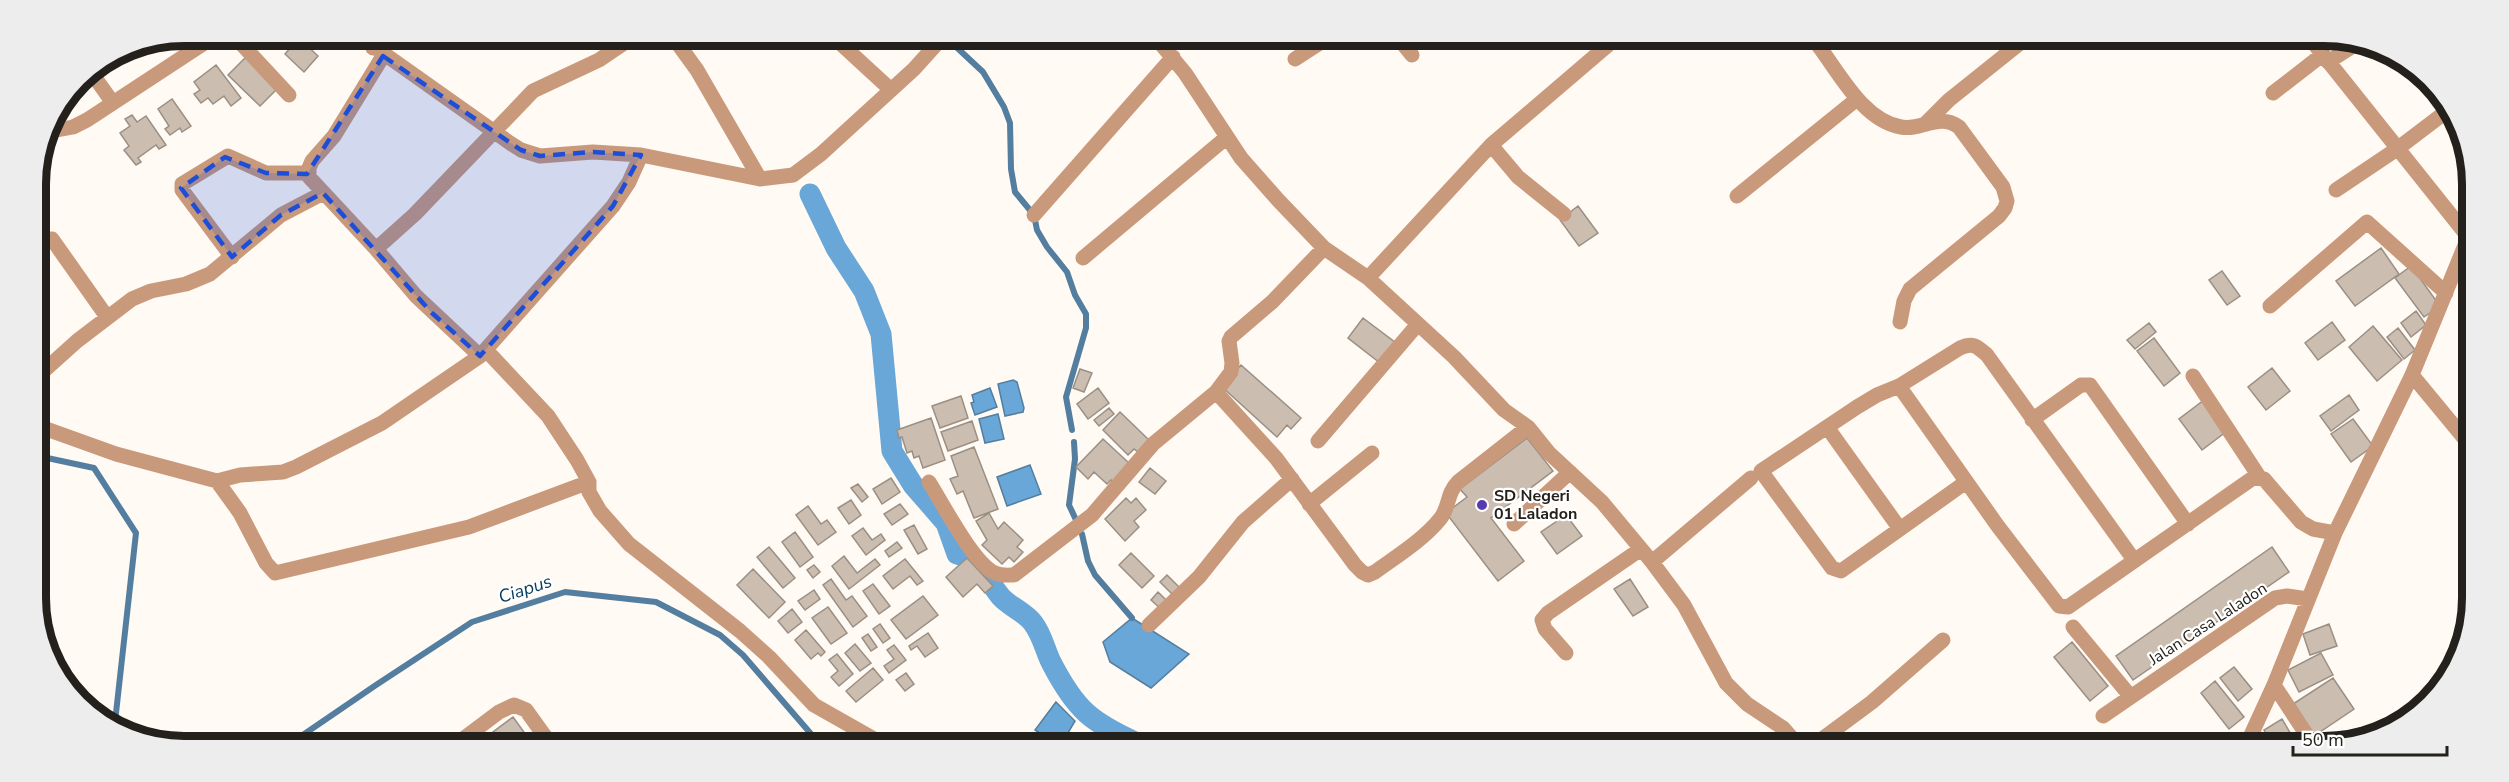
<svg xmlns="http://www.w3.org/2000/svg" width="2509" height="782" font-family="'Nunito Sans',sans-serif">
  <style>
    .water { fill: #68a7d8; stroke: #547e9f; stroke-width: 1.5 }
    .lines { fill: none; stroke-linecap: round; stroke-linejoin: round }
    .stream { stroke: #547e9f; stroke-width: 6 }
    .canal { stroke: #68a7d8; stroke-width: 21 }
    .building { fill: #cbbeb1; stroke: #9b8f83; stroke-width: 1.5 }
    .street { stroke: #c9997c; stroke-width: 15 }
    .marked { fill: #1d4ed8; fill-opacity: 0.2; stroke: #1d4ed8; stroke-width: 4.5; stroke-dasharray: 12 8; stroke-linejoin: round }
    .poi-dot { fill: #5739b1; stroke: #fff; stroke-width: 2 }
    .labels { text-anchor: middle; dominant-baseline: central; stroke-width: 4.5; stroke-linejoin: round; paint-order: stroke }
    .poi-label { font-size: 16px; font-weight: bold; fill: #24201b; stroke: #fff; text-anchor: start }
    .street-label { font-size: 16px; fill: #24201b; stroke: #fff }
    .water-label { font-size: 18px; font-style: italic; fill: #073b5c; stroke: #fff }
    .rim { fill: none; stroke: #24201b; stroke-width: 8 }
  </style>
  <rect width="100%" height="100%" fill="#fffaf4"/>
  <path class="water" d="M1013 380 1017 382 1024 408 1023 412 1005 416 998 384Z
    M990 388 997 407 975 415 971 403 974 402 972 395Z
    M998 414 1004 439 985 443 979 419Z
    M1030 465 1041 494 1007 506 997 477Z
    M1132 618 1189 654 1151 688 1110 662 1103 642Z
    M1056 702 1075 721 1062 743H1056L1035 730Z"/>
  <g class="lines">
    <path class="stream" d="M953 44 983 72 1004 107 1010 123 1011 169 1015 192 1034 215 1037 230 1047 247 1067 272 1075 295 1086 314V328L1066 397 1072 430
      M1074 442 1075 459 1069 505 1077 522
      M38 456 94 468 136 533 115 722
      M1082 534 1088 561 1095 575 1132 618
      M294 741 376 685 472 622 565 592 656 602 720 635 743 655 818 742"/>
    <path class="canal" d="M810 194 836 248 864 291 881 334 892 451 913 485 946 523 957 554C983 560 985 578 1001 597 1010 607 1025 612 1033 623 1043 636 1045 651 1052 664 1076 710 1091 722 1137 743"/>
  </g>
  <path class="building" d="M299 38 318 56 304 72 285 54Z
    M248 55 280 86 260 106 228 75Z
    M216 65 241 98 231 106 224 96 213 104 208 98 201 103 194 94 200 90 194 82Z
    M172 99 191 126 182 132 180 128 170 135 165 129 169 126 158 109Z
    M132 115 137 122 146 116 166 145 159 149 156 145 138 158 141 162 136 165 124 150 129 146 120 133 130 126 125 119Z
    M1578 206 1598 233 1579 246 1560 220Z
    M2381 248 2399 274 2355 306 2336 281Z
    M2411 266 2440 306 2424 317 2395 278Z
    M2222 271 2240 296 2227 305 2209 280Z
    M2416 311 2426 325 2411 337 2401 323Z
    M1363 318 1396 343 1380 363 1348 338Z
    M2332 322 2345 340 2318 360 2305 343Z
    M2149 323 2156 332 2135 349 2127 340Z
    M2373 326 2402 360 2377 381 2349 347Z
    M2398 328 2415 350 2404 359 2387 337Z
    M2154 338 2180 373 2164 386 2137 351Z
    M1241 365 1301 418 1291 429 1287 425 1277 437 1221 386Z
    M2272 368 2290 391 2266 410 2248 387Z
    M1080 369 1092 373 1084 392 1073 388Z
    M1098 388 1109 403 1088 419 1077 404Z
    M2349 395 2359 410 2331 431 2320 416Z
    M961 396 968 418 940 428 932 406Z
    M2204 400 2227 431 2202 450 2179 419Z
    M1109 408 1114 414 1099 426 1094 420Z
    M1120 412 1149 440 1138 452 1134 449 1128 455 1103 430Z
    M931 418 945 460 923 468 919 456 914 458 912 451 907 453 902 437 899 438 897 430Z
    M2353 419 2373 446 2351 462 2331 434Z
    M972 421 978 440 948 451 941 432Z
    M1527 438 1553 471 1491 518 1524 561 1498 581 1446 513 1467 497 1460 489Z
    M1103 439 1130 464 1113 483 1111 480 1107 484 1094 472 1088 479 1076 467Z
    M974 447 998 509 974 518 963 491 957 494 950 479 958 476 951 456Z
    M1150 468 1166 481 1155 494 1139 482Z
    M891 478 900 492 882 504 873 489Z
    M858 484 868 497 862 502 851 488Z
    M1126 498 1131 503 1136 498 1146 510 1134 521 1139 527 1125 541 1105 519Z
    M851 500 861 515 849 524 838 508Z
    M900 504 908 514 892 525 884 514Z
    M808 506 821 524 827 520 836 532 818 545 796 515Z
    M989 513 998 529 1004 522 1023 540 1017 547 1023 552 1014 562 1009 557 1002 564 982 545 987 540 976 521Z
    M1566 515 1582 536 1557 554 1541 532Z
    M914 525 927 549 918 554 904 530Z
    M863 528 872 540 881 534 885 540 866 555 852 536Z
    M795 532 813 557 800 567 782 542Z
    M897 542 902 548 889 557 885 551Z
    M769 547 795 578 783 588 757 557Z
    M2272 547 2289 572 2133 680 2116 656Z
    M1131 553 1154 576 1142 588 1119 565Z
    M844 556 857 573 875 559 880 565 849 589 832 566Z
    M967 558 993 586 985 593 977 584 963 597 946 577Z
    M905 559 923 581 917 585 910 576 893 589 883 576Z
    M814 565 820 572 813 578 807 570Z
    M753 569 785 602 769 618 737 585Z
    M1167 575 1181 589 1174 596 1160 582Z
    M831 579 846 600 852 596 867 616 853 627 823 585Z
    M1630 579 1648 607 1633 616 1614 589Z
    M873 584 890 606 879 614 863 591Z
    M814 590 820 599 805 610 798 601Z
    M1158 592 1168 602 1161 609 1151 600Z
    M923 596 938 615 906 639 891 620Z
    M828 607 847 633 831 644 812 618Z
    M792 609 802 622 788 633 778 621Z
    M880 624 890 638 883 643 873 629Z
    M2329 624 2337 646 2310 655 2303 634Z
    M806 630 825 652 821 656 818 653 811 659 795 640Z
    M928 633 938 648 925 657 917 646 911 650 909 646Z
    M868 634 877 647 871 651 862 638Z
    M2072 642 2108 686 2090 701 2054 657Z
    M855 644 871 663 860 671 845 653Z
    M894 645 906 660 889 673 884 666 894 659 887 650Z
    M2321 653 2333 675 2299 692 2288 670Z
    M837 654 853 674 839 686 831 677 838 671 829 660Z
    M2234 667 2252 689 2238 701 2220 678Z
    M873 668 883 680 856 702 846 691Z
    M906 673 914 684 905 691 896 680Z
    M2333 678 2354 709 2314 736 2293 704Z
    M2215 681 2244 717 2229 729 2201 693Z
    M513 717 529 739 525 742H494L489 735Z
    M2282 719 2298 746H2273L2264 730Z
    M2359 728 2366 738 2336 745Z"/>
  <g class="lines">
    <path class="street" d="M234 36 289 95
      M359 36 510 143 521 150 540 156 593 152 641 155 760 179 793 175 821 154 914 69 942 38
      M673 37 697 70 760 179
      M1156 38 1185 73 1241 158 1279 201 1324 248 1368 278 1454 357 1504 410 1528 427 1549 453 1602 502 1652 562 1684 605 1726 683 1747 704 1783 728 1798 745
      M1399 39 1412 55
      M1814 40C1837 68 1861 120 1901 127 1922 131 1939 112 1959 127L2003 187 2007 201 2005 208 1999 216 1910 289 1904 301 1900 322
      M2312 41 2470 239
      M840 43 890 89
      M373 48 387 36
      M383 56 334 136 312 161 309 168V177L376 249 416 296 480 356
      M1295 59 1326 39
      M2328 62 2361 41
      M91 72 113 103
      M2273 93 2322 55
      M1926 123 1949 100 2024 40
      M46 132 73 127 87 120 215 36
      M1491 145 1518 177 1564 214
      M2336 190 2397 149 2447 111
      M1737 196 1857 99
      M1034 215 1173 57
      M52 239 107 317
      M376 249 415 214 533 91 599 60 633 37
      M232 257 182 190V184L228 156 266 173H308
      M1083 258 1227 137
      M1368 278 1491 145 1615 39
      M2270 306 2367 222 2446 293
      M486 350 548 416 577 460 589 482V492L600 511 629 544 740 631 769 657 814 705 881 743
      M2412 375 2469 444
      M2193 376 2260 478
      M37 377 77 341 132 299 151 291 186 284 210 274 281 215 323 193
      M1899 386 1997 525 2059 606 2068 607 2078 600 2253 478 2264 479 2301 522 2313 529 2335 533
      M1216 392 1276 458 1355 565 1362 572 1368 575 1375 572C1397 556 1423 540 1440 519 1450 507 1446 494 1458 482L1528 427
      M2032 420 2081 385H2090L2188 524
      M38 426 116 454 217 481 240 475 283 472 296 467 382 423 480 356 613 206 629 182 641 155
      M1827 427 1900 529
      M1318 441 1418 324
      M217 481 240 513 266 563 275 573 469 527 589 482
      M929 482C943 504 973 563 995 573 1001 576 1009 575 1014 575L1092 515 1153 444 1216 392 1231 372 1232 363 1229 341 1231 337 1272 302 1324 248
      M1966 482 1841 571 1832 568 1761 471 1857 407 1877 395 1899 386 1960 348C1973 342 1977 346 1987 355L2134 560
      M1309 504 1372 453
      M1514 524 1570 472
      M1652 562 1751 478
      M1149 625 1199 577 1243 522 1292 479
      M2073 627 2131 697
      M1566 653 1545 629 1542 620 1548 613 1641 549
      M2274 685 2314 746
      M2103 716 2275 598 2287 596 2308 599
      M459 742 499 712 514 705 526 710 549 742
      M1814 745 1872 702 1943 640
      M2246 746 2274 685 2335 533 2412 375 2470 233"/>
  </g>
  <path class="marked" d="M383 56 521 150 540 156 593 152 641 155 613 206 480 356 432 313 323 193 281 215 232 257 181 188 225 157 266 173 307 174Z"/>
  <circle class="poi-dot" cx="1482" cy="505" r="6"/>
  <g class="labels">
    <g class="poi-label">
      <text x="1494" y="496">SD Negeri<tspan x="1494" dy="18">01 Laladon</tspan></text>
    </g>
    <g class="street-label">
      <text transform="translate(2208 624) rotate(-33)">Jalan Casa Laladon</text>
    </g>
    <g class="water-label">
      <text transform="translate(525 589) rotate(-18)">Ciapus</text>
    </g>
  </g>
  <path d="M0 0H2509V782H0ZM184 46H2324A138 138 0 0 1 2462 184V598A138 138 0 0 1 2324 736H184A138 138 0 0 1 46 598V184A138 138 0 0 1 184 46Z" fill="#ededed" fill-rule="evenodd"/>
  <path class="rim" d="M184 46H2324A138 138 0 0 1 2462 184V598A138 138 0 0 1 2324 736H184A138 138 0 0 1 46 598V184A138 138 0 0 1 184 46Z"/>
  <path d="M2293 746v9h154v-9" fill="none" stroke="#24201b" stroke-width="3"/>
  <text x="2302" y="746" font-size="18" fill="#24201b" stroke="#ffffff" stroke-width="4.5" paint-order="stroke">50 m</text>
</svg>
